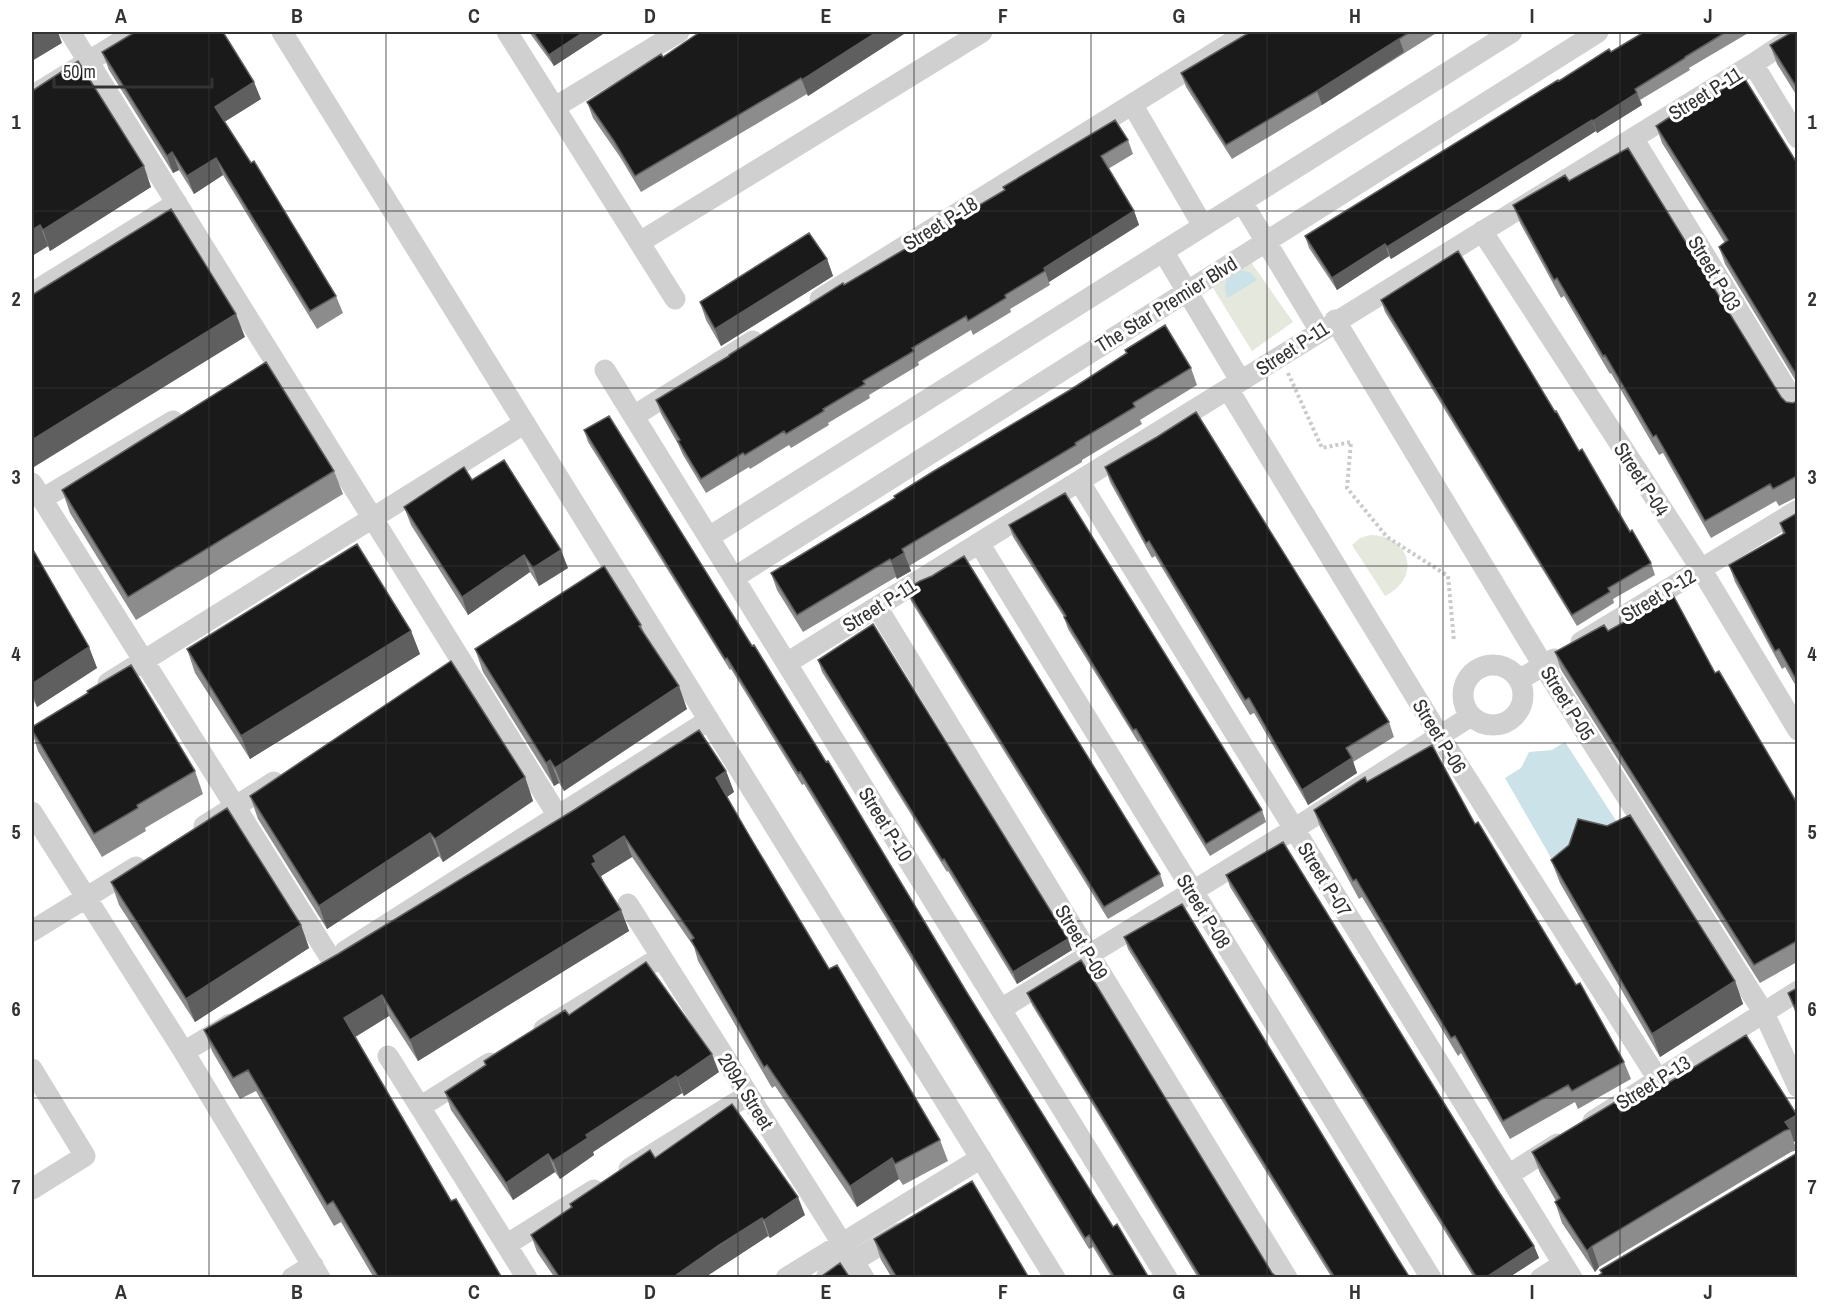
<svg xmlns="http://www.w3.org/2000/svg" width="1829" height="1309" font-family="'Archivo Narrow',sans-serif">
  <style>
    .green { fill: #e5e9dd }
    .water { fill: #cbe2e8 }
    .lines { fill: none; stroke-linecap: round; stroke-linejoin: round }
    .path { stroke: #cacaca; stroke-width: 4; stroke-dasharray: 3 3; stroke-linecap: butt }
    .minor { stroke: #d0d0d0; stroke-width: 21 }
    .wall { fill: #8c8c8c }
    .shaded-wall { fill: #5f5f5f }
    .building { fill: #1a1a1a; stroke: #5f5f5f; stroke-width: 1.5 }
    .grid { fill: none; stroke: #333; stroke-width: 1.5; stroke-opacity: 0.55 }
    .labels { text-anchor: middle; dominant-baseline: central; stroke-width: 6; stroke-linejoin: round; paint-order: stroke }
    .street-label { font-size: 20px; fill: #333; stroke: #fff }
    .neatline { fill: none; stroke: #333; stroke-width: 2 }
    .grid-label { font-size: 20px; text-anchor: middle; font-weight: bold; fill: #333 }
  </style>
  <rect width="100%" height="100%" fill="#fff"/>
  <path class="green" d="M1251 262 1293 322 1252 351 1211 285Z
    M1370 535C1411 535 1422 578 1385 596L1352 545 1360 538Z"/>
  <path class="water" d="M1238 270 1250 272 1257 280 1228 298C1221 285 1226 277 1238 270Z
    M1565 742 1628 839 1561 875 1505 778 1521 768 1529 752 1552 750Z"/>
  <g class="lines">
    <path class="path" d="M1288 373 1322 448 1351 442 1347 488 1387 537 1448 576 1454 641"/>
    <path class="minor" d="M70 32 558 816
      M282 32 1055 1278
      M507 32 675 299
      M1753 64 1798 138
      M32 96 136 32
      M1132 104 1203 226
      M555 107 679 32
      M1633 138 1798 408
      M1242 202 1320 331
      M1482 231 1701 569 1798 730
      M640 242 982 32
      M1163 251 1240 380
      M32 293 177 203
      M820 299 1248 32
      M1335 320 1543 665 1764 1013 1798 1087
      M605 370 1167 1278
      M1228 389 1439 735 1658 1079
      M634 416 753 341
      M1079 481 1572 1278
      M32 483 331 959
      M42 499 173 421
      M709 537 1512 32
      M979 543 1431 1278
      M735 577 1598 32
      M877 607 1287 1278
      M1581 642 1798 510
      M787 663C1108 462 1430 263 1753 64L1798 34
      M1463 695a30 30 0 1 1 60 0a30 30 0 1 1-60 0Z
      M1519 680 1554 659
      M108 683 525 423
      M32 812 184 1052 320 1278
      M204 826 274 782
      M628 904 864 1278
      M32 931 136 867
      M345 951 709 720
      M1001 1009 1294 829 1471 716
      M544 1029 661 957
      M184 1052 230 1024
      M388 1056 527 1278
      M32 1069 85 1156 32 1189
      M420 1107 490 1063
      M1593 1121 1798 991
      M629 1169 748 1095
      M1510 1174 1557 1144
      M506 1245 594 1190
      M292 1278 313 1265
      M786 1278 981 1158
      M826 1278 900 1233
      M1541 1278 1563 1264"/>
  </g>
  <path class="wall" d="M529 32H606L554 66Z
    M705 32H907L808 96 807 94 641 192 620 157 593 118 587 102Z
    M1250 32H1438L1322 105 1232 159 1186 87 1181 73Z
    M1644 32H1750L1689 68 1690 70 1640 100 1642 105 1597 133 1596 131 1391 259 1389 256 1337 290 1309 248 1305 236 1559 81 1611 52Z
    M1797 32V96L1777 64 1770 45Z
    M102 52 261 99 224 122 336 296 343 313 317 329 223 175 194 194 179 170 173 173 109 70Z
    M78 61 151 187 50 251 48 246 32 256Z
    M1696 106 1797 163V383L1725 264 1719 247 1725 243 1662 143 1656 126Z
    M1128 140 1133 154 1108 169 1134 211 1139 225 1049 282 1050 285 1010 309 1011 312 973 335 971 330 918 362 919 365 869 395 870 398 828 423 829 425 791 448 789 445 750 469 749 467 706 493 683 455 678 444 661 414 656 400 844 285 1005 190 1003 187Z
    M1569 181 1781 397 1786 402 1793 403 1797 401V497L1779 506 1776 501 1711 538 1663 453 1659 455 1611 373 1610 374 1564 296 1561 298 1520 223 1513 205Z
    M827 259 833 276 721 346 706 320 700 302Z
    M1381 300 1555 412 1630 532 1651 563 1655 575 1613 599 1614 603 1577 626 1385 312Z
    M1125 350 1191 368 1197 385 1140 420 1142 424 1082 460V462L909 566 911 571 897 579 896 577 803 632 777 590 771 573 895 498 1070 390 1126 354Z
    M584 430 752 646 1113 1227 1149 1278H1112L1093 1247 1089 1249 804 784 802 785 731 669 730 670 588 442Z
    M1105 467 1389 722 1394 737 1353 762 1357 773 1308 805 1254 713 1250 715 1155 556 1152 558 1110 482Z
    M334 471 343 494 136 620 70 513 62 490Z
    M472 480 568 568 539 586 530 572 468 615 411 525 404 507Z
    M1797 513V688L1785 667 1782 669 1735 582 1729 565 1783 534 1780 523Z
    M1009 525 1262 810 1266 822 1210 856 1140 741 1138 742 1068 629 1064 617 1013 537Z
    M32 548 89 647 97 668 37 707 32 697Z
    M906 589 1160 874 1164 886 1108 919 911 601Z
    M641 625 644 633 687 709 564 791 559 783 554 786 483 672 475 649Z
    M411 631 420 654 250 759 195 673 187 649Z
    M1608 631 1715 673 1797 803V962L1760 983 1561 670 1555 652Z
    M818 660 1072 950 1017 984 948 871 947 872 822 672Z
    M32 727 195 771 203 794 145 828 146 831 102 857 38 751 32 732Z
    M726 771 734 792 727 797 750 837 829 969 940 1140 948 1161 903 1185 899 1179 857 1207 775 1086 772 1088 698 961 694 947 632 857 601 876 603 881 621 910 629 931 418 1061 389 1016 355 1037 451 1201 502 1278H374L341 1222 334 1226 256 1091 240 1099 212 1051 204 1030Z
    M525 777 533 801 443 862 439 856 327 929 258 819 250 796Z
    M1367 782 1475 824 1624 1062 1631 1079 1578 1109 1575 1102 1510 1139 1461 1053 1458 1056 1362 897 1359 899 1320 827 1314 810Z
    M1607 826 1735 981 1743 1004 1660 1057 1560 883 1551 860Z
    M1226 875 1497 1189 1534 1246 1539 1258 1508 1278H1474L1230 887Z
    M111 882 301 925 309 948 195 1022 119 905Z
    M1124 937 1393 1251 1410 1278H1332L1128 949Z
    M1797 988V1017L1788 993Z
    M1027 993 1272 1273 1278 1278H1198L1032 1005Z
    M484 1061 719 1072 684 1096 682 1093 593 1152 594 1155 560 1179 555 1172 513 1200 451 1110 445 1092 485 1065Z
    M1621 1112 1797 1115 1794 1142 1797 1150 1791 1152 1599 1267 1595 1272 1562 1223 1555 1202 1556 1201 1540 1173 1532 1152Z
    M655 1158 805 1215 770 1238 768 1236 704 1278H555L537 1252 531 1235 571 1208 570 1204Z
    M874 1239 1029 1278H892L881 1260Z"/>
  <path class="shaded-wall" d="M38 32H58L62 43 32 61V36Z
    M584 32H606L554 66 549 55Z
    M877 32H907L808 96 802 80Z
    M1399 38 1404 52 1322 105 1317 91Z
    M254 82 261 99 221 124 215 107Z
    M1637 93 1642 105 1597 133 1593 121Z
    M1592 120 1596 131 1391 259 1387 247Z
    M172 152 179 170 173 173 167 156Z
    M216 158 223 175 194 194 187 176Z
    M144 166 151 187 50 251 43 230Z
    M1134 211 1139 225 1049 282 1044 268Z
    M40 225 48 246 32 256V230Z
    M1385 244 1389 256 1337 290 1332 278Z
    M827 259 833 276 721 346 715 329Z
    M236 314 245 337 34 467 32 459V440Z
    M561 550 568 568 539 586 533 568Z
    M904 553 911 571 897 579 891 561Z
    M524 555 530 572 468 615 462 597Z
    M411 631 420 654 250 759 241 736Z
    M89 647 97 668 37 707 32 691V684Z
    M679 686 687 709 564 791 555 768Z
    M1352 758 1357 773 1308 805 1302 790Z
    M550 760 559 783 554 786 546 763Z
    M726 771 734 792 724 799 716 778Z
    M525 777 533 801 443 862 435 839Z
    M430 833 439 856 327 929 319 906Z
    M624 836 632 857 601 876 604 883 592 864 593 856Z
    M621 910 629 931 418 1061 410 1040Z
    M301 925 309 948 195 1022 186 999Z
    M1068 939 1072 950 1017 984 1013 972Z
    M1735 981 1743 1004 1660 1057 1652 1034Z
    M382 995 389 1016 352 1039 344 1018Z
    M712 1054 719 1072 684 1096 677 1078Z
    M676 1076 682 1093 593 1152 594 1155 560 1179 553 1161 586 1135Z
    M1797 1115V1140L1794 1142 1790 1129 1785 1122Z
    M548 1154 555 1172 513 1200 506 1183Z
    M892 1158 899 1179 857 1207 850 1186Z
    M798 1197 805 1215 770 1238 764 1220Z
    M762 1218 768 1236 704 1278 672 1277Z
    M1534 1246 1539 1258 1508 1278H1485Z
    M1592 1246 1599 1267 1595 1272 1587 1251Z"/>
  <path class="building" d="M32 32H38L32 36Z
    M135 32H223L254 82 215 107 251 163 254 161 336 296 310 311 216 158 187 176 172 152 167 156 102 52Z
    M533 32H584L549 55Z
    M700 32H703L704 33 705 32H877L802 80 801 78 635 176 614 141 587 102 661 54 663 57Z
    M1250 32H1410L1317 91 1226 145 1181 73Z
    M1644 32H1726L1685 57V58L1635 89 1637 93 1593 121 1592 120 1387 247 1385 244 1332 278 1305 236 1558 80 1559 81 1609 49 1611 52Z
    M1792 32H1797V88L1770 45Z
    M78 61 144 166 43 230 40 225 32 230V91Z
    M1743 76 1797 163V376L1719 247 1728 240 1656 126 1693 102 1696 106Z
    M1115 120 1128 140 1101 156 1134 211 1044 268 1045 271 1005 295 1006 298 968 321 966 316 912 348 914 351 863 381 865 384 823 409 824 411 786 434 784 431 745 455 743 453 701 479 678 441 680 440 656 400 729 356V355L843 283 844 285 1005 190 1003 187Z
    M1628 148 1781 397 1786 402 1793 403 1797 401V476L1773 489 1770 484 1705 521 1656 435 1653 437 1605 355 1603 356 1557 278 1554 280 1513 205 1565 175 1569 181Z
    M171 209 236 314 32 440V295Z
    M809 233 827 259 715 329 700 302Z
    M1458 251 1555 412 1556 411 1579 451 1582 449 1630 532 1632 530 1651 563 1608 588 1610 592 1572 615 1381 300Z
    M1165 325 1191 368 1133 403 1135 407 1075 443 1076 445 902 549 904 553 891 561 890 559 797 615 771 573 895 498 894 496 934 471 1070 390 1127 353 1125 350Z
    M266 362 334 471 128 597 62 490Z
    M1196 412 1389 722 1346 748 1352 758 1302 790 1249 698 1245 700 1149 541 1146 543 1105 467 1157 437Z
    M609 416 752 646 754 645 826 762 828 761 969 996 1113 1227 1117 1224 1149 1278H1115L1089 1235 1085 1238 800 772 798 773 727 658 725 659 584 430Z
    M504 460 561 550 533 568 524 555 462 597 404 507 464 467 472 480Z
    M1065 493 1262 810 1206 844 1136 729 1133 730 1064 617 1066 616 1009 525Z
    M1797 513V681L1779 649 1775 651 1729 565 1785 533 1780 523Z
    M357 544 411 631 241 736 187 649Z
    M32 548 89 647 32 684Z
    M964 556 1160 874 1104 907 906 589 920 581 932 576Z
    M604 566 641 625 639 626 679 686 555 768 550 760 546 763 475 649Z
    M1673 595 1715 673 1719 671 1797 803V941L1754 965 1555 652 1604 625 1608 631Z
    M873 624 1068 939 1013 972 944 859 942 860 818 660Z
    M451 661 525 777 435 839 430 833 319 906 250 796Z
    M131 665 195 771 137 805 138 808 94 834 32 730V727L88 693 87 691Z
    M699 730 726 771 716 778 750 837 829 969 837 965 940 1140 895 1164 892 1158 850 1186 767 1065 764 1067 691 940 694 938 624 836 593 856 596 862 592 864 621 910 410 1040 382 995 344 1018 451 1201 456 1199 502 1278H379L333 1201 327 1205 248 1070 233 1078 204 1030 338 954 574 810Z
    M1432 745 1475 824 1478 822 1576 985 1580 983 1624 1062 1572 1091 1568 1085 1503 1121 1455 1036 1451 1038 1356 879 1353 881 1314 810 1365 777 1367 782Z
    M227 808 301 925 186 999 111 882Z
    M1630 815 1735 981 1652 1034 1551 860 1569 845 1578 819 1607 826Z
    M1283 842 1497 1189 1534 1246 1485 1278H1477L1226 875Z
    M1182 904 1393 1251 1410 1278H1335L1124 937Z
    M1081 960 1272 1273 1278 1278H1201L1027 993Z
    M646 962 712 1054 677 1078 676 1076 586 1135 588 1138 553 1161 548 1154 506 1183 445 1092 486 1065 484 1061 498 1052 565 1010 569 1015Z
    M1797 988V1012L1788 993Z
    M1746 1035 1797 1115 1785 1122 1790 1129 1784 1131 1592 1246 1587 1251 1555 1202 1560 1198 1532 1152 1615 1102 1621 1112Z
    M732 1104 798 1197 764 1220 762 1218 719 1245 672 1278H560L531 1235 572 1207 570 1204 650 1150 655 1158Z
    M1797 1153V1278H1595L1602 1273 1600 1270Z
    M972 1181 1029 1278H897L874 1239Z
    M840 1263 850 1278H819Z"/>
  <path class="grid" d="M209 32V1278M386 32V1278M562 32V1278M738 32V1278M914 32V1278M1091 32V1278M1267 32V1278M1443 32V1278M1620 32V1278M32 211H1798M32 388H1798M32 566H1798M32 743H1798M32 921H1798M32 1098H1798"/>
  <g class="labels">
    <g class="street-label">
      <text transform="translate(1705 93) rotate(-32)">Street P-11</text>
      <text transform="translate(940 223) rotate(-32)">Street P-18</text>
      <text transform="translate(1715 273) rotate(59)">Street P-03</text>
      <text transform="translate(1166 304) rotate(-32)">The Star Premier Blvd</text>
      <text transform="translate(1292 348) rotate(-33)">Street P-11</text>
      <text transform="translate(1642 479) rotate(57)">Street P-04</text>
      <text transform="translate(1658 595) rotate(-31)">Street P-12</text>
      <text transform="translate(879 605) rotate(-32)">Street P-11</text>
      <text transform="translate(1568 703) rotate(58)">Street P-05</text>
      <text transform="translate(1440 736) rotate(58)">Street P-06</text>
      <text transform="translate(886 824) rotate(58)">Street P-10</text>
      <text transform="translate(1325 879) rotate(58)">Street P-07</text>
      <text transform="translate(1204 911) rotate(58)">Street P-08</text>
      <text transform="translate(1082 942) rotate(59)">Street P-09</text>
      <text transform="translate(1653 1082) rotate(-32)">Street P-13</text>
      <text transform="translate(746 1091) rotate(58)">209A Street</text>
    </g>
  </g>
  <rect width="1829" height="1309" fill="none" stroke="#ffffff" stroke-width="66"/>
  <path d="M54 78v9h158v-9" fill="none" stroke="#333333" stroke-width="3"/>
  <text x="63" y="78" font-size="18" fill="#333333" stroke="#ffffff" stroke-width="4.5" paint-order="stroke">50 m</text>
  <rect x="33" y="33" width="1763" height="1243" class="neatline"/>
  <g class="grid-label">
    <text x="121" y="23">A</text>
    <text x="297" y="23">B</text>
    <text x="474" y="23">C</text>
    <text x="650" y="23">D</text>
    <text x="826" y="23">E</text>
    <text x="1003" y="23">F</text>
    <text x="1179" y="23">G</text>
    <text x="1355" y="23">H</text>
    <text x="1532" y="23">I</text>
    <text x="1708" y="23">J</text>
    <text x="16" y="129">1</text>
    <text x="1812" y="129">1</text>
    <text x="16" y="306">2</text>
    <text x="1812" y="306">2</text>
    <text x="16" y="484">3</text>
    <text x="1812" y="484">3</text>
    <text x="16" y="661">4</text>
    <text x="1812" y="661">4</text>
    <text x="16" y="839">5</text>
    <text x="1812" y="839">5</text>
    <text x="16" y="1016">6</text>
    <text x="1812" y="1016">6</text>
    <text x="16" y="1194">7</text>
    <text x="1812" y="1194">7</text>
    <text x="121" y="1299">A</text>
    <text x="297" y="1299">B</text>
    <text x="474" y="1299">C</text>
    <text x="650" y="1299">D</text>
    <text x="826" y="1299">E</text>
    <text x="1003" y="1299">F</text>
    <text x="1179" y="1299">G</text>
    <text x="1355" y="1299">H</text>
    <text x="1532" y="1299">I</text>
    <text x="1708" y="1299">J</text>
  </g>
</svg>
